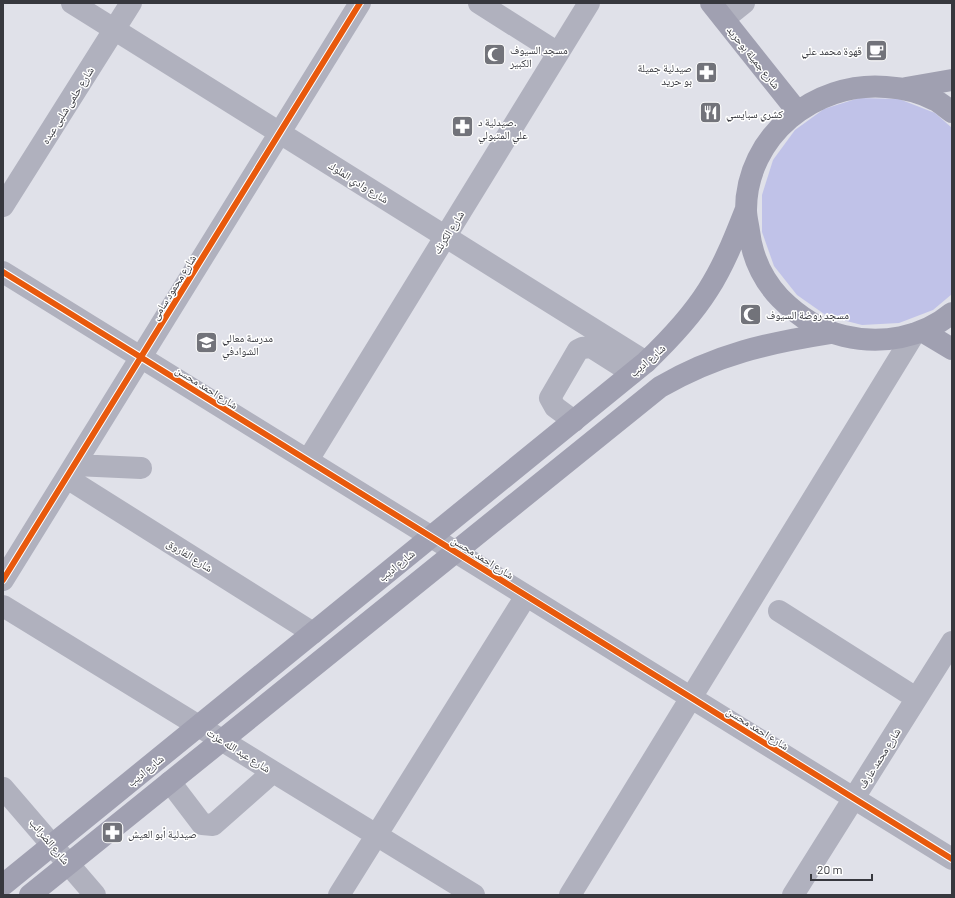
<svg xmlns="http://www.w3.org/2000/svg" width="955" height="898" font-family="Barlow,'Noto Naskh Arabic',sans-serif">
  <style>
    .green { fill: #c0c2e8 }
    .lines { fill: none; stroke-linecap: round; stroke-linejoin: round }
    .minor { stroke: #b0b1be; stroke-width: 22 }
    .major { stroke: #a0a0b1; stroke-width: 22 }
    .cycleway-casing { stroke: #fff; stroke-width: 8 }
    .cycleway { stroke: #e8590c; stroke-width: 6 }
    .labels { text-anchor: middle; dominant-baseline: central; stroke-width: 3; stroke-linejoin: round; paint-order: stroke }
    .poi-label { font-size: 11px; fill: #37383e; stroke: #fff; text-anchor: start }
    .street-label { font-size: 11px; fill: #37383e; stroke: #fff }
  </style>
  <rect width="100%" height="100%" fill="#e0e1e9"/>
  <path class="green" d="M859 98 899 99 935 113 952 128V294L933 310 899 323 862 325 827 316 797 295 774 266 762 232V195L773 160 795 130 824 109Z"/>
  <g class="lines">
    <path class="minor" d="M72 3 646 362
      M479 3 558 53
      M724 19 744 3
      M3 206 131 3
      M3 272 952 859
      M574 421 555 407 550 398 578 350 582 348 591 347 632 373
      M308 460 589 3
      M75 465 141 468
      M67 478 313 633
      M3 580 360 3
      M3 606 474 895
      M779 611 916 698
      M170 782 202 824 213 825 273 772
      M3 788 95 895
      M339 895 526 596
      M570 895 914 334
      M793 895 952 642"/>
    <path class="major" d="M711 3 797 111
      M906 88 952 80
      M952 112C946 108 941 103 935 100 920 92 902 88 886 87 815 81 746 136 746 210 746 217 748 224 749 231 752 256 762 279 780 298 798 316 818 330 844 336 881 345 922 338 952 313
      M922 331 952 349
      M3 885 646 362C669 340 691 317 708 290 724 265 735 237 746 209
      M30 895 660 387C717 354 768 343 831 333"/>
    <defs>
      <path id="cycleway" d="M3 272 952 859
        M3 580 360 3"/>
    </defs>
    <use href="#cycleway" class="cycleway-casing"/>
    <use href="#cycleway" class="cycleway"/>
  </g>
  <defs>
    <symbol id="cafe-square" viewBox="-11 -11 22 22"><rect x="-9" y="-9" width="18" height="18" rx="4" fill="#72737a" stroke="#fff"/><path d="M-5.5-4.5H6V0H3Q3 3.5 0 3.5H-2.5Q-5.5 3.5-5.5 0ZM3-3.2v2h1.7v-2ZM-6 4.5H4V6H-6Z" fill="#fff"/></symbol>
    <symbol id="mosque-square" viewBox="-11 -11 22 22"><rect x="-9" y="-9" width="18" height="18" rx="4" fill="#72737a" stroke="#fff"/><path d="M3.5-4.9A6 6 0 1 0 3.5 4.9A5 5 0 1 1 3.5-4.9Z" fill="#fff"/></symbol>
    <symbol id="pharmacy-square" viewBox="-11 -11 22 22"><rect x="-9" y="-9" width="18" height="18" rx="4" fill="#72737a" stroke="#fff"/><path d="M-2-6h4v4h4v4h-4v4h-4v-4h-4v-4h4Z" fill="#fff"/></symbol>
    <symbol id="restaurant-square" viewBox="-11 -11 22 22"><rect x="-9" y="-9" width="18" height="18" rx="4" fill="#72737a" stroke="#fff"/><path d="M-5-6h1v4h1v-4h1v4h1v-4h1v5L-1.5 .5V6h-2V.5L-5-1ZM5-6V6H3V1.5H1.5Q1.5-4 5-6Z" fill="#fff"/></symbol>
    <symbol id="school-square" viewBox="-11 -11 22 22"><rect x="-9" y="-9" width="18" height="18" rx="4" fill="#72737a" stroke="#fff"/><path d="M0-5L7-2L0 1L-7-2ZM-4 1L0 2.5L4 1V4Q0 6-4 4Z" fill="#fff"/></symbol>
  </defs>
  <g fill-rule="evenodd">
    <use href="#cafe-square" x="864" y="38" width="25" height="25"/>
    <use href="#mosque-square" x="482" y="42" width="25" height="25"/>
    <use href="#pharmacy-square" x="694" y="60" width="25" height="25"/>
    <use href="#restaurant-square" x="698" y="100" width="25" height="25"/>
    <use href="#pharmacy-square" x="450" y="114" width="25" height="25"/>
    <use href="#mosque-square" x="738" y="302" width="25" height="25"/>
    <use href="#school-square" x="194" y="330" width="25" height="25"/>
    <use href="#pharmacy-square" x="100" y="820" width="25" height="25"/>
  </g>
  <g class="labels">
    <g class="poi-label">
      <text x="510" y="49">مسجد السيوف<tspan x="510" dy="13">الكبير</tspan></text>
      <text x="862" y="50" text-anchor="end">قهوة محمد علي</text>
      <text x="692" y="67" text-anchor="end">صيدلية جميلة<tspan x="692" dy="13">بو حريد</tspan></text>
      <text x="726" y="113">كشري سبايسي</text>
      <text x="478" y="121">صيدلية د.<tspan x="478" dy="13">علي المتبولي</tspan></text>
      <text x="766" y="314">مسجد روضة السيوف</text>
      <text x="222" y="337">مدرسة معالي<tspan x="222" dy="13">الشوادفي</tspan></text>
      <text x="128" y="833">صيدلية أبو العيش</text>
    </g>
    <g class="street-label">
      <text transform="translate(754 57) rotate(51)">شارع جميلة بوحريد</text>
      <text transform="translate(67 105) rotate(-58)">شارع حلمى شلبى عبده</text>
      <text transform="translate(359 182) rotate(32)">شارع وادي الملوك</text>
      <text transform="translate(448 232) rotate(-58)">شارع الكرنك</text>
      <text transform="translate(173 287) rotate(-58)">شارع محمود سامى</text>
      <text transform="translate(647 360) rotate(-41)">شارع اديب</text>
      <text transform="translate(207 387) rotate(32)">شارع احمد محسن</text>
      <text transform="translate(190 555) rotate(32)">شارع الفاروق</text>
      <text transform="translate(483 557) rotate(32)">شارع احمد محسن</text>
      <text transform="translate(396 565) rotate(-39)">شارع اديب</text>
      <text transform="translate(758 728) rotate(32)">شارع احمد محسن</text>
      <text transform="translate(239 750) rotate(32)">شارع عبد الله عزت</text>
      <text transform="translate(879 758) rotate(-58)">شارع محمد عارف</text>
      <text transform="translate(145 770) rotate(-39)">شارع اديب</text>
      <text transform="translate(50 841) rotate(50)">شارع الضرائب</text>
    </g>
  </g>
  <rect width="955" height="898" fill="none" stroke="#37383e" stroke-width="8"/>
  <path d="M811 874v6h61v-6" fill="none" stroke="#37383e" stroke-width="2"/>
  <text x="817" y="874" font-size="12" fill="#37383e" stroke="#ffffff" stroke-width="3" paint-order="stroke">20 m</text>
</svg>
